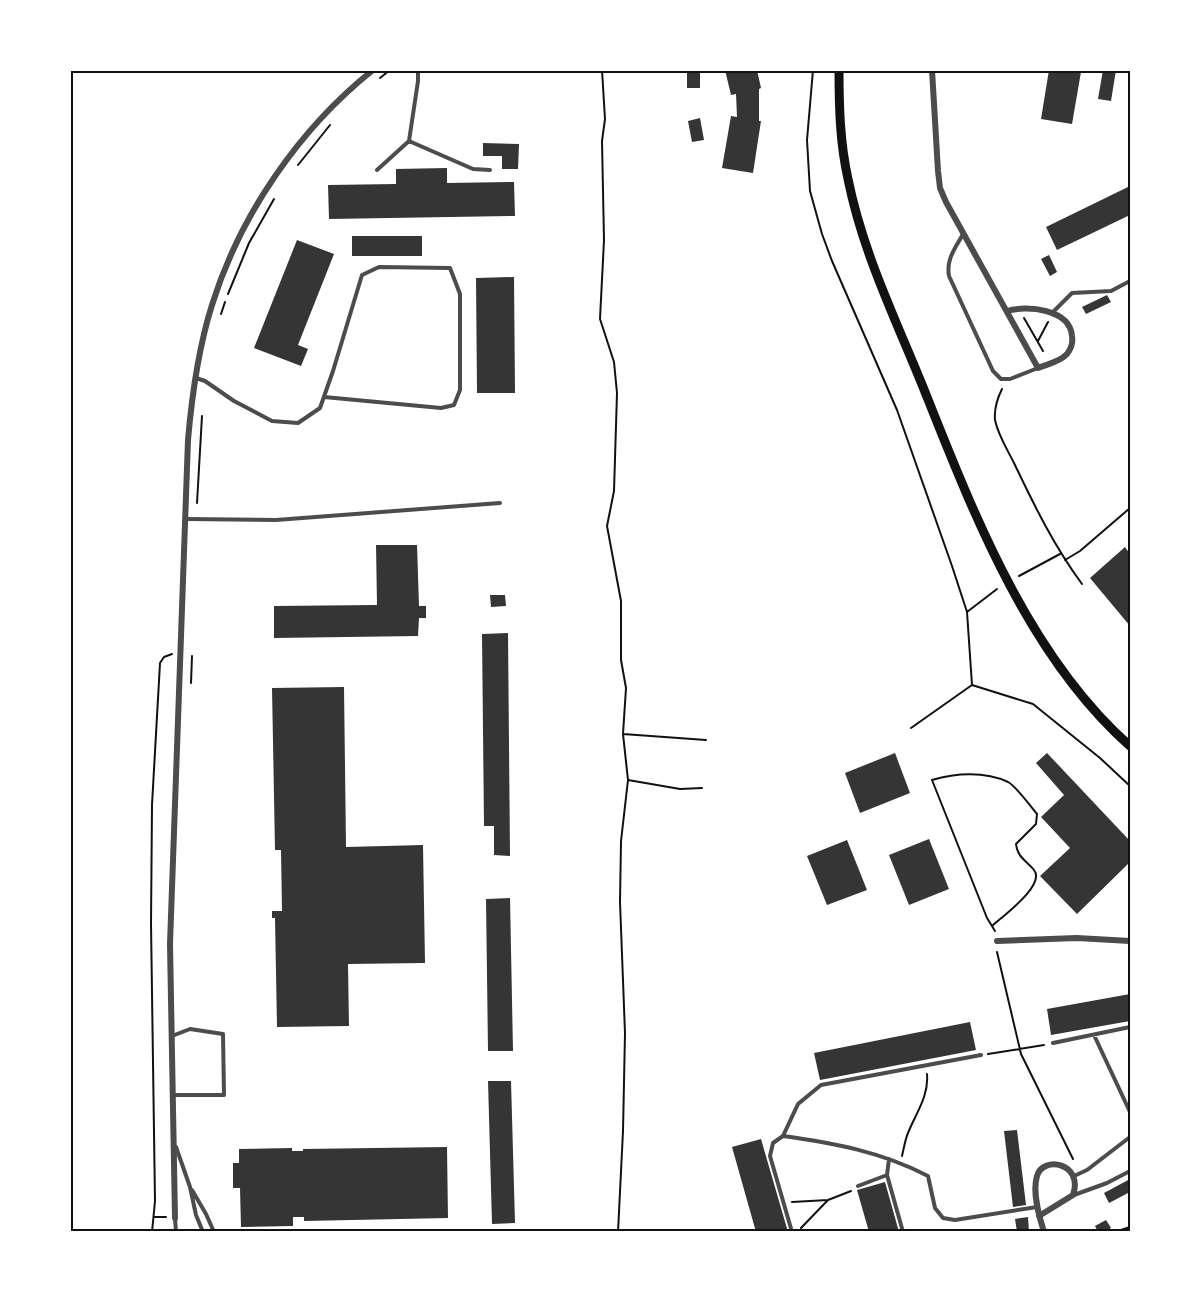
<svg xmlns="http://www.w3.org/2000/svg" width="1201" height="1302" font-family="Figtree,sans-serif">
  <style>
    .building { fill: #353535 }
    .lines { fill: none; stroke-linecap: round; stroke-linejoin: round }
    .path { stroke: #111; stroke-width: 2 }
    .service { stroke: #4c4c4c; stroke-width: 4 }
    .minor { stroke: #4c4c4c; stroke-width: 6 }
    .secondary { stroke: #111; stroke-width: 9 }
    .neatline { fill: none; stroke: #111; stroke-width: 2 }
  </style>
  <rect width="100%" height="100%" fill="#fff"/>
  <path class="building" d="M687 70H700V88H687Z
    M725 70H757L761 88 759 89V121H761L753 173 722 168 731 116 737 117 736 94 731 95Z
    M1049 70 1081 72 1072 124 1041 119Z
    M1103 70H1116L1111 101 1098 99Z
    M700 118 704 140 692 142 688 121Z
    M483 143 519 144 518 169H502V156H483Z
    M447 168V183L514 182 515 216 329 219 328 185 396 184V169Z
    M1130 186V215L1057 250 1046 227Z
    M352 236H422V256H352Z
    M297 240 334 254 298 345 308 349 301 366 254 348Z
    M1049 255 1057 272 1050 276 1041 259Z
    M514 277 515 393H477L476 278Z
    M1107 295 1111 302 1086 314 1082 307Z
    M376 545H417L419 606H426V618H419L418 636 274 638V606L377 605Z
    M1125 547 1130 554V626L1090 578Z
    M490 595H505L506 606 491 607Z
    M508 633 510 856 494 855V826H484L482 634Z
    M344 687 346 847 423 845 425 963 348 964 349 1026 277 1027 275 918H272V911H282L281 850H275L272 688Z
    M895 753 910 793 860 813 845 773Z
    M1047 753 1130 841V862L1077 914 1040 876 1070 848 1041 817 1064 795 1036 763Z
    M929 839 949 889 909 905 889 855Z
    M847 840 867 890 827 905 807 856Z
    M510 898 513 1051H488L486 899Z
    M1130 994V1021L1051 1035 1047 1009Z
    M970 1022 976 1050 820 1080 814 1053Z
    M488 1081H511L515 1223 492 1224Z
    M1017 1130 1026 1205 1013 1207 1004 1131Z
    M761 1139 788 1232H756L732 1147Z
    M447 1147 448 1218 304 1221V1217H293V1226L241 1227 240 1188H233V1163H239V1149L292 1148V1151H303V1149Z
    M1130 1179V1192L1109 1203 1104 1193Z
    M885 1182 899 1232H869L857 1190Z
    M1028 1217 1029 1232H1017L1015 1219Z
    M1106 1220 1111 1228 1105 1232H1098L1095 1226Z"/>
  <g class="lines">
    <path class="path" d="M602 70 605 119 602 141 604 240 600 319 614 362 617 393 614 491 607 526 621 601V660L626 688 623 734 628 780 621 841 620 902 625 1033 623 1131 618 1232
      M813 70 807 140 810 191 822 234 832 261 897 410 952 566 967 612 972 685 1033 704 1100 758 1130 786
      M380 78 390 70
      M298 165 330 125
      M228 294 249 243 274 199
      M221 314 225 302
      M1024 318 1043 351
      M1038 341 1048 322
      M1002 389C997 399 994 409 995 420 998 435 1007 449 1014 463 1034 505 1054 546 1082 584
      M197 503 202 416
      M1065 560 1080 551 1130 508
      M1019 576 1060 554
      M967 612 997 589
      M191 683 192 656
      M911 728 972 685
      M623 734 706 740
      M628 780 680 789 702 788
      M992 926C1003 916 1046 885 1034 870 1027 861 1017 857 1016 844L1036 824 1037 814C1030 806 1017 787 1008 782 985 771 955 773 932 780L987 918 995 931
      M997 952 1021 1054 1073 1159
      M988 1054 1044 1045
      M902 1156C904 1148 905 1140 908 1133 916 1113 929 1096 927 1074
      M792 1202 828 1200 851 1191
      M154 1217H166
      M801 1228 828 1200
      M152 1232 155 1201 151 923 152 805 160 663 164 657 172 654
      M1115 1232 1130 1227"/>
    <path class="service" d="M418 70V81L409 141 473 169 490 170
      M377 170 409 141
      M963 234C955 249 946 259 949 276L993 371 1001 379H1010L1038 368
      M1052 313 1072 293 1111 291 1130 281
      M196 378 205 381 234 401 272 421 298 423 320 408 333 371 362 275 379 267 450 268 460 294V390L454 405 441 408 324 397
      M186 519 276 520 500 503
      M1094 1035 1130 1112
      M172 1036 190 1029 223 1034 224 1095H173
      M1053 1043 1130 1027
      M783 1136 798 1104 821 1085 981 1055
      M176 1147 190 1187 196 1215 203 1232
      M889 1159 887 1175 903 1232
      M1074 1176 1087 1170 1130 1137
      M858 1186 887 1175
      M192 1190 206 1214 214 1232
      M1074 1195 1107 1183 1130 1171
      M175 1218 176 1232
      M792 1232 770 1156 773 1143 783 1136C834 1143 882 1152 928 1176L935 1208 943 1218 955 1220 1037 1207"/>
    <path class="minor" d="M932 70 938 171 940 188 946 202 1038 368C1047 364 1060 362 1067 354 1071 349 1073 342 1072 336 1070 309 1027 305 1007 311
      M997 941 1077 938 1130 941
      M1039 1216 1073 1195C1084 1163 1043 1155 1037 1176 1032 1192 1039 1216 1044 1232
      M175 1218 170 944 188 440C192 394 198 349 212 305 240 215 299 129 373 70"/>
    <path class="secondary" d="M839 70C839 107 840 143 848 179 863 254 897 322 925 392 974 515 1029 657 1130 746"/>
  </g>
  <rect width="1201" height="1302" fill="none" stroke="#ffffff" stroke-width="144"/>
  <rect x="72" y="72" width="1057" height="1158" class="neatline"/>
</svg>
